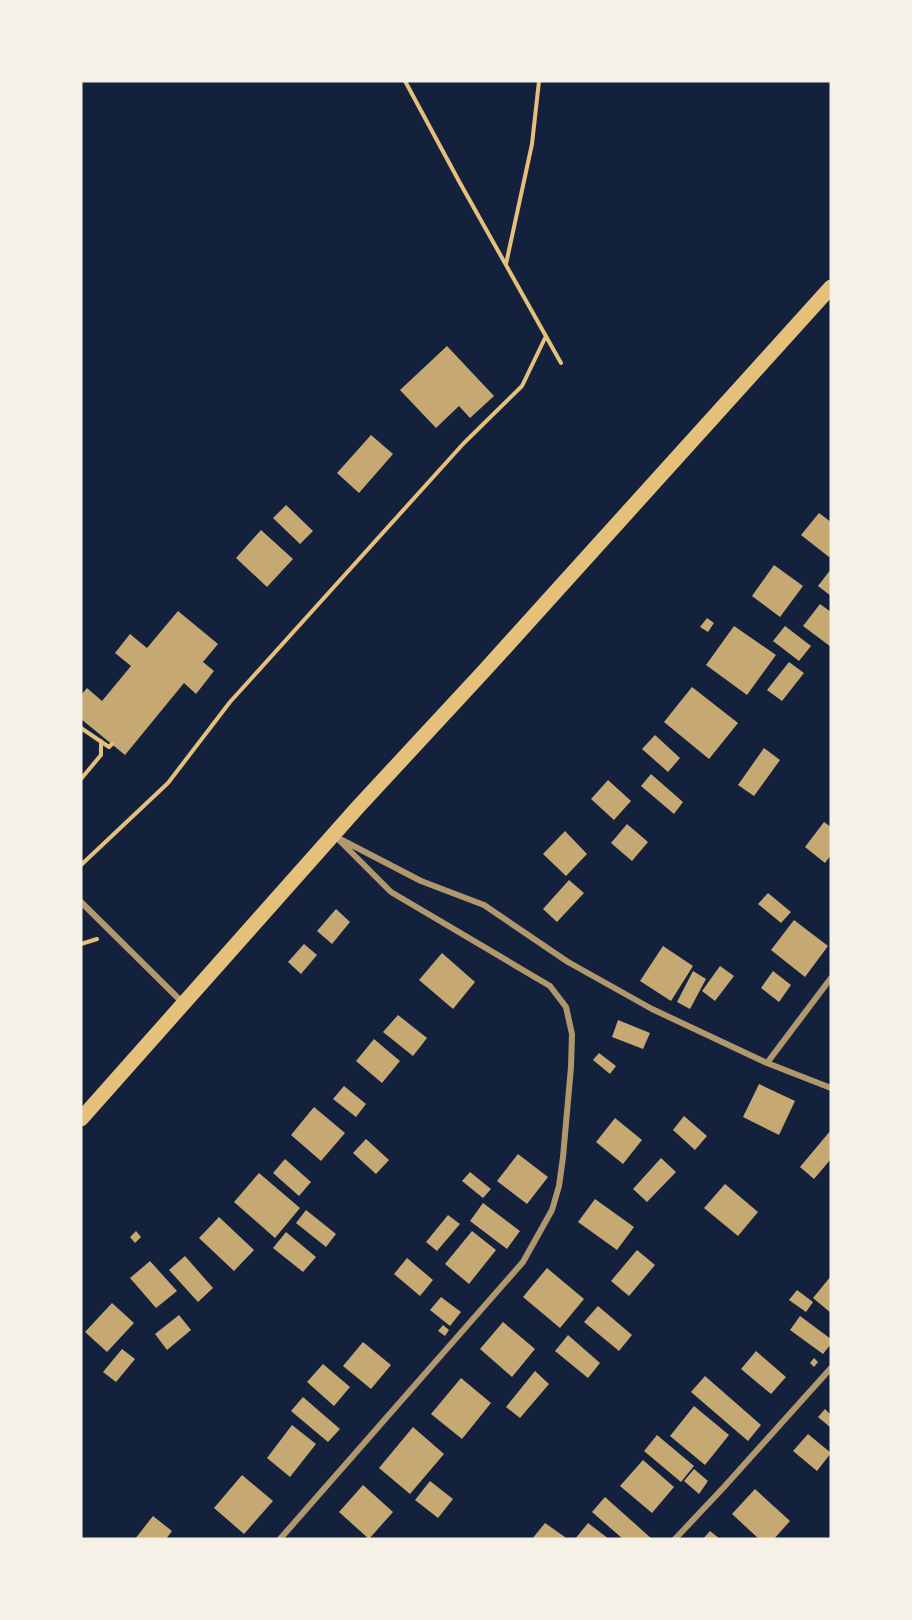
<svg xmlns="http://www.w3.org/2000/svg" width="912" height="1620" font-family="Roboto,sans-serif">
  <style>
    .building { fill: #c6a872 }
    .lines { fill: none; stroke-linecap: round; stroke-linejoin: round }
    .path { stroke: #e5c07b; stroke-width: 4 }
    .minor { stroke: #b1986c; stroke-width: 6 }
    .primary { stroke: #e5c07b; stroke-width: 15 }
  </style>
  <rect width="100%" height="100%" fill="#14213d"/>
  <path class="building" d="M447 346 494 396 470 418 459 406 436 428 400 390Z
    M371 435 393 454 359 493 337 473Z
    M286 505 313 531 300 544 273 518Z
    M819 513 831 522V554L829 557 801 535Z
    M261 530 293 559 267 587 236 558Z
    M774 565 803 586 780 617 752 596Z
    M831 569V596L818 586Z
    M820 604 831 612V647L803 626Z
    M178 611 218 644 203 662 214 671 196 694 184 683 125 755 81 719V695L87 688 102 701 131 666 115 653 130 634 147 648Z
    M707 618 714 623 708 632 700 627Z
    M734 626 776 655 747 695 706 665Z
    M785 626 811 646 799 661 773 641Z
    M789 662 804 673 782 701 767 690Z
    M692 687 738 723 709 759 664 722Z
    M655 735 680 758 668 772 642 749Z
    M764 748 780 760 754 796 738 785Z
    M651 774 683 802 674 814 641 786Z
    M608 780 631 801 614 820 591 799Z
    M824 822 831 827V855L825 863 805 847Z
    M627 824 648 842 632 861 611 843Z
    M565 831 587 854 566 876 543 854Z
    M569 880 584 893 557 922 543 909Z
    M768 893 791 912 781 923 758 904Z
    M336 909 350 922 332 944 317 931Z
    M794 920 828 946 805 977 771 950Z
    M304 944 317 955 301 974 288 962Z
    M663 946 693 966 671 1001 640 981Z
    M442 953 475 982 453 1009 419 980Z
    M720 966 734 976 715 1001 702 991Z
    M693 971 706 979 690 1009 677 1002Z
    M773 971 791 985 779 1002 761 988Z
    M398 1015 427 1038 413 1056 383 1032Z
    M618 1020 650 1033 643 1049 612 1037Z
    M374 1039 400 1061 382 1083 356 1061Z
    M599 1053 616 1066 610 1074 593 1060Z
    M759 1084 795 1101 779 1135 743 1117Z
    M344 1086 366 1104 356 1117 333 1099Z
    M314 1107 345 1133 321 1161 291 1135Z
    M684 1116 707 1136 695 1150 673 1130Z
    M615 1118 642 1140 623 1164 596 1142Z
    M831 1130V1159L814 1179 800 1167Z
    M366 1139 389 1160 376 1174 353 1153Z
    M518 1154 548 1177 527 1204 497 1181Z
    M661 1158 676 1172 647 1202 633 1189Z
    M285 1159 311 1182 299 1196 273 1173Z
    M470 1172 491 1189 483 1198 462 1181Z
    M259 1173 300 1208 275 1238 234 1202Z
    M725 1184 758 1212 738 1236 704 1208Z
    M595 1199 634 1227 617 1250 578 1222Z
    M483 1203 520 1231 507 1249 470 1221Z
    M306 1210 336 1234 326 1247 296 1223Z
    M448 1215 460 1224 437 1251 426 1242Z
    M219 1217 254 1250 234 1271 199 1238Z
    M136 1231 141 1237 135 1243 130 1237Z
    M472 1231 496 1250 469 1284 445 1264Z
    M286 1232 316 1257 303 1272 273 1248Z
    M637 1250 655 1265 629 1296 611 1281Z
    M185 1256 213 1288 198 1302 169 1270Z
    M407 1258 433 1280 420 1296 394 1274Z
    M150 1261 177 1291 156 1308 130 1278Z
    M547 1268 584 1299 560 1328 523 1297Z
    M831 1276V1313L813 1298Z
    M797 1290 813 1302 806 1312 789 1300Z
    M441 1297 461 1312 450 1326 430 1310Z
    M112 1303 134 1323 107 1352 85 1332Z
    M598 1306 632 1335 619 1351 584 1322Z
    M179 1315 191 1330 167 1350 155 1334Z
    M800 1316 831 1339V1344L823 1354 790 1330Z
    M503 1322 535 1349 512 1377 480 1349Z
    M443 1325 449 1330 445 1336 438 1331Z
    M568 1335 600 1363 588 1378 555 1351Z
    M363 1342 391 1365 371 1389 343 1366Z
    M122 1349 135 1359 116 1382 103 1372Z
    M756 1351 786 1377 771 1394 741 1369Z
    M814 1358 818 1362 814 1367 810 1363Z
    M323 1364 350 1387 334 1406 307 1382Z
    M535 1371 549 1384 520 1418 506 1407Z
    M705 1376 761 1425 748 1441 691 1392Z
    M461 1378 491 1403 462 1439 431 1414Z
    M303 1397 340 1429 328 1442 291 1411Z
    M694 1406 729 1435 705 1465 670 1436Z
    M825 1409 831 1415V1428L818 1417Z
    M292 1425 316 1444 290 1477 267 1458Z
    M413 1427 444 1454 410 1494 379 1468Z
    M808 1434 831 1453 817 1471 793 1451Z
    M657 1435 694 1466 681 1482 644 1451Z
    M643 1460 674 1487 652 1513 620 1486Z
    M694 1469 708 1481 699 1494 684 1481Z
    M242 1475 273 1501 244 1534 214 1508Z
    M430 1481 453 1499 438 1518 415 1500Z
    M363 1485 393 1512 369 1539 339 1512Z
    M755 1489 790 1521 774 1539H759L732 1514Z
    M605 1497 652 1539H623L592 1512Z
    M153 1516 172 1531 166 1539H135Z
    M545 1523 565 1537 564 1539H532Z
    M588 1523 609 1539H575Z
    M710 1531 720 1539H703Z"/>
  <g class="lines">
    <path class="path" d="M405 81 460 183 561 363
      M506 264 532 144 539 81
      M81 728 109 747 112 744
      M81 779 101 755V741
      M81 865 168 783 230 702 463 444 522 386 546 336
      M81 944 97 939"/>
    <path class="minor" d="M342 840 421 881 484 905 568 962 652 1009 767 1063 831 1088
      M81 902 183 1003
      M767 1063 831 978
      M280 1539 523 1262 552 1210 559 1186 563 1157 571 1067 572 1034 566 1007 550 986 391 892 334 835
      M675 1539 724 1487 831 1368"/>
    <path class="primary" d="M81 1119 358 807 484 671 831 287"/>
  </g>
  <rect width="912" height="1620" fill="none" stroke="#f6f1e7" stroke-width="165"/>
</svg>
